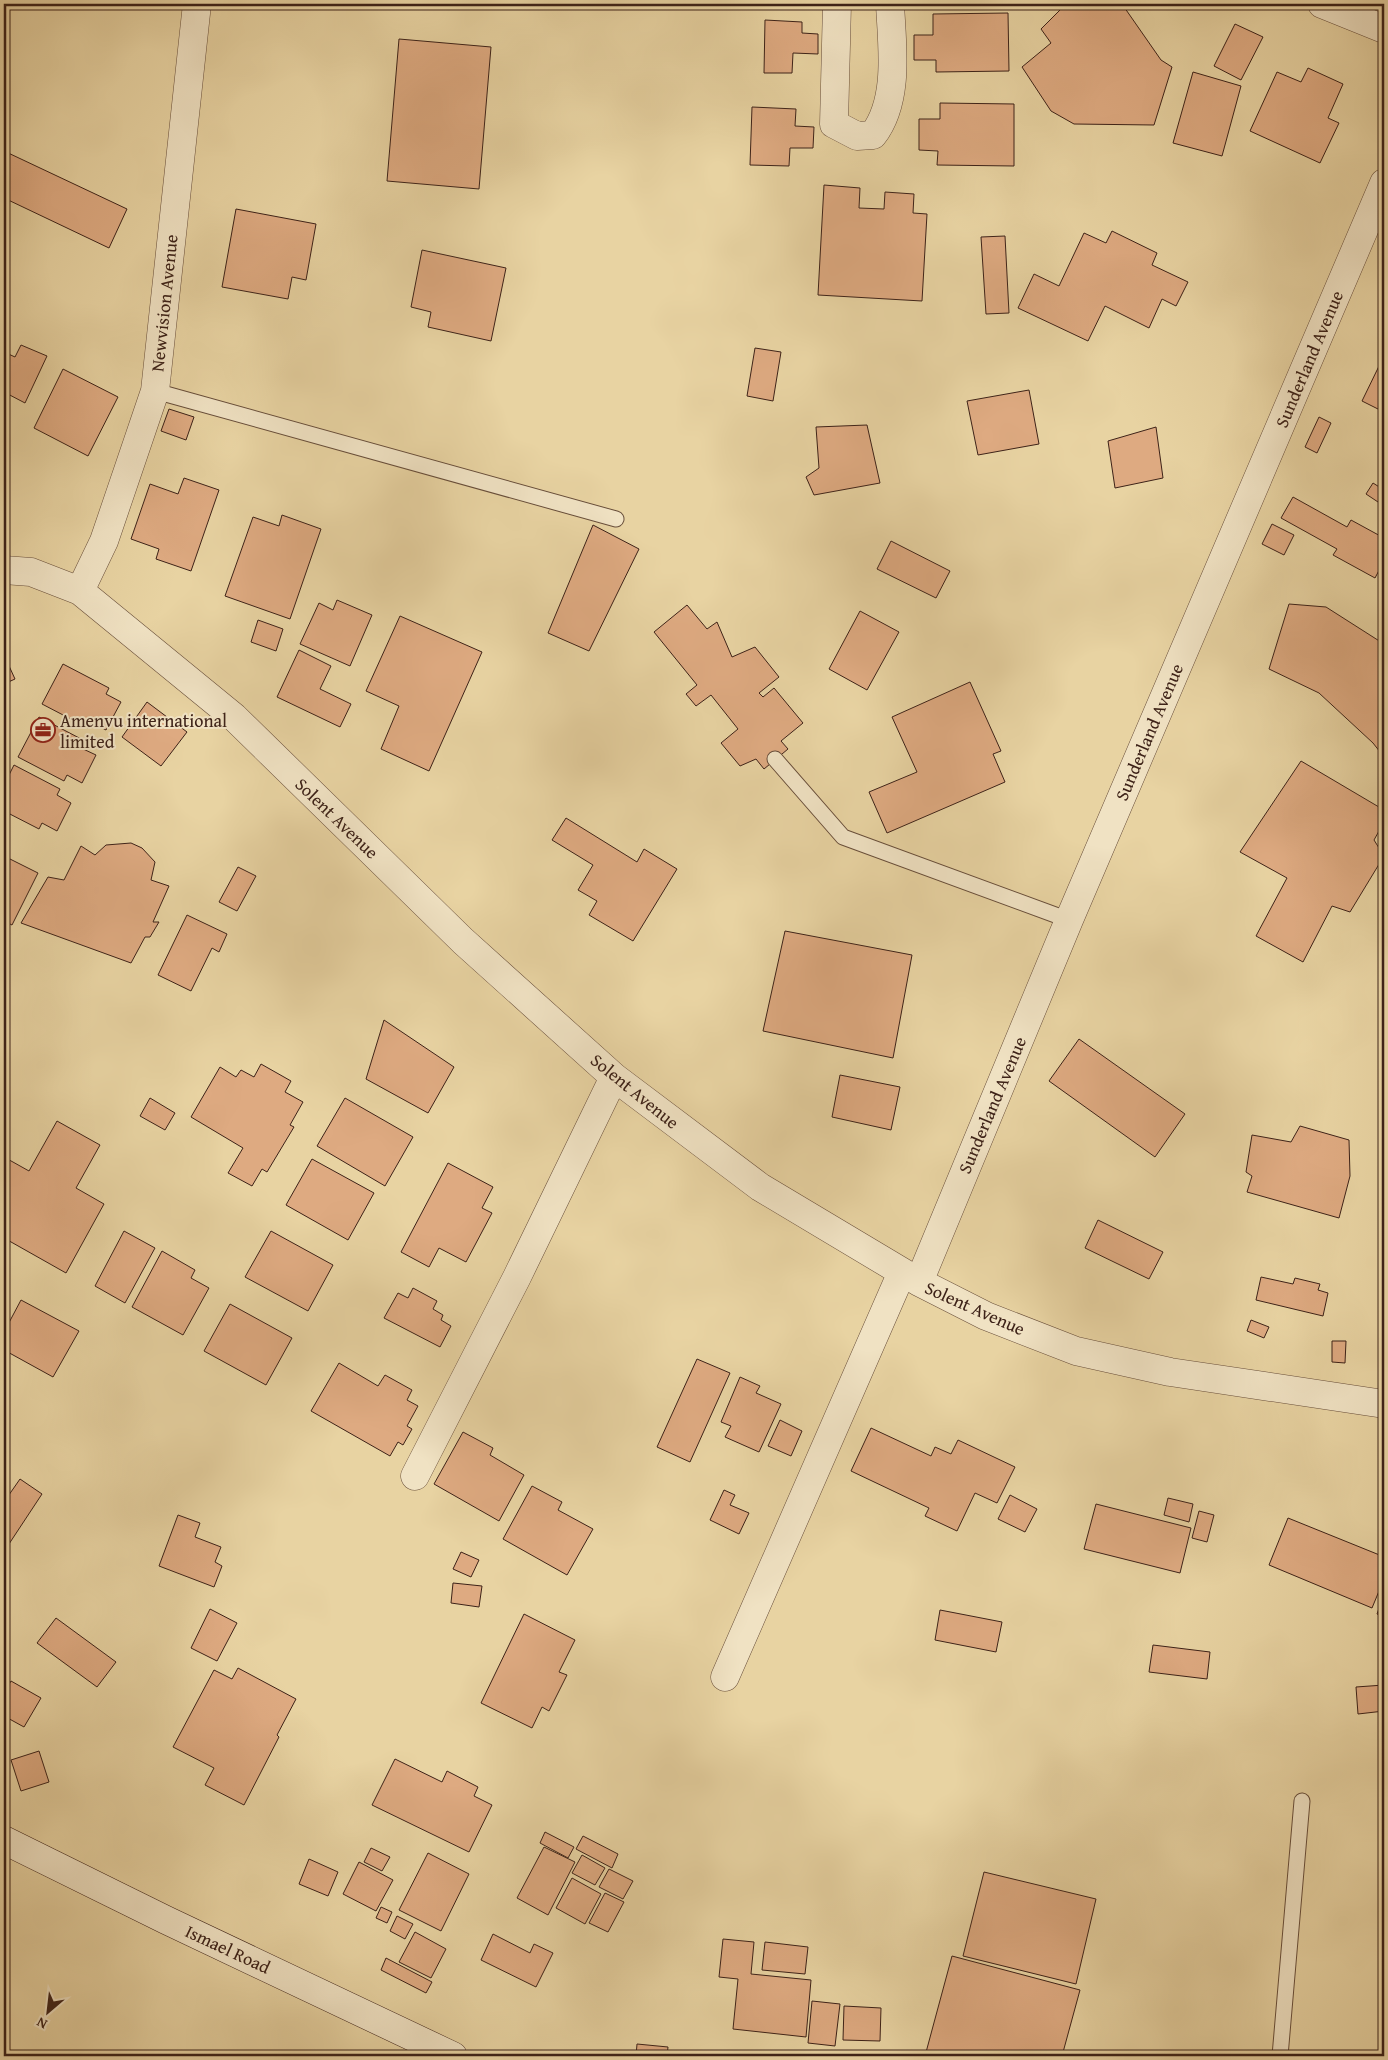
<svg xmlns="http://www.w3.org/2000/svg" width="1388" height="2060" font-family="'Gentium Book Plus',serif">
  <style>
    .building { fill: #deaa81; stroke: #3d2218 }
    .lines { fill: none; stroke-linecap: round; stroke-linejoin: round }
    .lane-casing { stroke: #684e3a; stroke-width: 17 }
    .street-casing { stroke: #684e3a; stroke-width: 29 }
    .secondary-casing { stroke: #3d2218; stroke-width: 29 }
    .lane { stroke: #f0e2c3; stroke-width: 15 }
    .street { stroke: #f0e2c3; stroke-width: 28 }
    .secondary { stroke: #f0e2c3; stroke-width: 28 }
    .labels { text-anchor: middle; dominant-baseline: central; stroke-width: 4; stroke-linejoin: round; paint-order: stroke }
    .street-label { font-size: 18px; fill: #3d2218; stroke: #f0e2c3 }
    .poi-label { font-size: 18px; fill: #3d2218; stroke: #f0e2c3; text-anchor: start }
  </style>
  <rect width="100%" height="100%" fill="#e8d3a2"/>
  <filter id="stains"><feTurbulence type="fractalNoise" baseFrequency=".004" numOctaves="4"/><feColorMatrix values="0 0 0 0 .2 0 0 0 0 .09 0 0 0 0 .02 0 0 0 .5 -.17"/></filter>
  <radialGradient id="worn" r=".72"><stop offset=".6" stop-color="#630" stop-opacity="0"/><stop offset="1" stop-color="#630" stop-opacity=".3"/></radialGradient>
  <path class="building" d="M1066 4H1122L1161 60 1172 67 1154 125 1074 124 1051 111 1022 67 1051 43 1041 29Z
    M1008 13 1009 71 936 72V60H914V35H933V14Z
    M765 20 802 22V33L818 34V54L793 53 792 73H764Z
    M1235 24 1263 37 1241 80 1214 66Z
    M399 39 491 47 479 189 387 181Z
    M1308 68 1343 84 1328 118 1339 123 1320 163 1250 131 1277 72 1301 82Z
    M1193 72 1241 86 1222 156 1173 143Z
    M940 103 1014 104V166L937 165 938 151 919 150V119H940Z
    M752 107 796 109 795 126 814 127 813 148H790L789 166 750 165Z
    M4 151 127 209 109 248 4 198Z
    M824 185 860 188 859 208 884 209 885 192 914 194 913 213 927 214 922 301 818 295Z
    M236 209 316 224 306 280 292 277 288 299 222 287Z
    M1112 231 1157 253 1152 265 1188 282 1176 306 1162 299 1149 328 1105 306 1088 341 1018 308 1034 274 1059 286 1084 233 1106 243Z
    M1005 236 1009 313 986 314 981 237Z
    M422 250 506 268 491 341 428 327 431 312 411 307Z
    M21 345 47 356 25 403 4 392V352L15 357Z
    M755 348 781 352 773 401 747 396Z
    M1380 364 1384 366V412L1362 401Z
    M63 369 118 397 88 456 34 428Z
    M1029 390 1039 444 978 455 967 401Z
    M169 409 194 417 186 440 161 431Z
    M1319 417 1331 423 1317 453 1305 447Z
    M867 425 880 483 814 495 806 477 819 468 816 427Z
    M1156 427 1163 478 1115 488 1108 441Z
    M184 478 219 490 191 571 156 559 159 549 131 539 150 484 178 494Z
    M1373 483 1384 490V506L1366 494Z
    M1293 497 1347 527 1351 520 1384 538V561L1375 578 1333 555 1337 549 1281 518Z
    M282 515 321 529 290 619 225 596 253 517 279 526Z
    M1272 524 1294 535 1284 555 1262 544Z
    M593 525 639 549 589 651 548 633Z
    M891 541 950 571 936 598 877 569Z
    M337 600 372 615 350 666 300 644 319 603 333 610Z
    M1289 604 1326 607 1384 644V757L1373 743 1319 693 1269 669Z
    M687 605 707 629 717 622 732 657 755 647 779 677 759 693 763 697 774 688 803 723 781 741 788 749 764 769 756 759 740 766 721 743 738 729 711 695 696 706 686 694 697 685 654 632Z
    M860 611 899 632 867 690 829 669Z
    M400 616 482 652 429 771 381 749 399 706 366 691Z
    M258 620 283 629 276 651 251 642Z
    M299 650 331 666 320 689 351 704 340 727 277 697Z
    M4 655 15 679 4 684Z
    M63 664 109 688 106 694 121 702 106 730 91 722 88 728 42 704Z
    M970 682 1001 751 993 754 1005 782 887 833 869 792 917 772 892 717Z
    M147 702 187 732 161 766 122 737Z
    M39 717 85 741 81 748 96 755 82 783 67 775 64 781 18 757Z
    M1301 761 1384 810V822L1374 840 1384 856 1350 912 1332 906 1303 962 1256 936 1287 878 1240 852Z
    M14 765 60 789 57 795 71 803 57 831 42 823 39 829 4 811V785Z
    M566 818 637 862 644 849 677 869 633 941 589 915 597 901 578 890 593 865 552 840Z
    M131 843 142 848 155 862 151 880 169 886 153 922H159L150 937H145L131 963 21 923 48 877 64 880 81 846 95 855 106 845Z
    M4 856 38 873 12 925 4 921Z
    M238 867 256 876 237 911 219 902Z
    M187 915 227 934 219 952 212 948 191 991 158 975Z
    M785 931 912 955 893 1058 763 1031Z
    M384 1020 454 1067 428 1113 366 1079Z
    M1079 1039 1185 1114 1155 1157 1049 1081Z
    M261 1064 291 1081 285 1092 303 1102 290 1125 294 1127 267 1172 262 1169 252 1186 228 1173 243 1148 191 1117 220 1067 236 1077 241 1070 254 1077Z
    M840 1075 900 1087 891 1130 832 1117Z
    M150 1098 175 1113 165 1130 140 1116Z
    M345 1098 413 1137 385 1186 317 1146Z
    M57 1121 100 1145 76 1188 104 1204 66 1273 4 1238V1157L29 1171Z
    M1300 1126 1349 1140 1350 1176 1339 1218 1247 1192 1252 1176 1246 1172 1252 1135 1291 1142Z
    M312 1159 374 1193 348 1240 286 1205Z
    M448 1163 493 1187 482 1208 492 1213 466 1262 439 1248 429 1267 401 1252Z
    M1098 1220 1163 1252 1149 1279 1085 1248Z
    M124 1231 155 1248 125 1303 95 1286Z
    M271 1231 333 1265 308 1311 245 1277Z
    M162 1251 195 1270 191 1278 209 1288 183 1335 132 1307Z
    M1261 1277 1293 1284 1295 1278 1320 1284 1318 1290 1328 1293 1323 1316 1256 1300Z
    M413 1288 437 1301 433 1309 443 1315 441 1320 451 1326 440 1347 384 1318 398 1293 408 1298Z
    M21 1300 79 1331 53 1377 4 1350V1332Z
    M230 1304 292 1338 266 1385 204 1351Z
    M1251 1320 1269 1327 1264 1338 1247 1331Z
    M1332 1341H1346L1345 1363 1332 1362Z
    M697 1359 730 1373 690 1462 657 1447Z
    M339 1363 378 1386 385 1375 412 1390 407 1400 418 1406 407 1426 412 1429 403 1445 398 1442 390 1456 311 1411Z
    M740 1377 760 1386 756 1393 781 1404 759 1452 725 1437 731 1426 721 1422Z
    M780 1420 802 1431 791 1456 768 1446Z
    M871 1428 931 1456 935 1447 951 1454 958 1440 1015 1467 997 1503 975 1493 957 1531 925 1516 929 1508 851 1471Z
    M463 1432 493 1448 490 1455 524 1475 499 1521 434 1484Z
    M20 1479 42 1494 7 1547 4 1545V1502Z
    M532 1486 562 1502 558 1510 593 1529 567 1575 503 1539Z
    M724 1490 735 1495 730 1505 749 1513 739 1534 710 1520Z
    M1010 1495 1037 1509 1025 1532 998 1519Z
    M1168 1498 1193 1504 1189 1522 1164 1515Z
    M1096 1504 1191 1528 1180 1573 1084 1549Z
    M1199 1511 1214 1515 1207 1542 1192 1538Z
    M178 1515 200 1523 195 1537 221 1547 215 1562 222 1566 214 1587 159 1566Z
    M1288 1518 1382 1556 1384 1549V1579L1372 1608 1269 1565Z
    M461 1552 479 1560 471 1577 453 1569Z
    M453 1583 482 1586 479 1607 451 1603Z
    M1384 1594V1617L1377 1614Z
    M210 1609 237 1623 217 1661 191 1648Z
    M940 1610 1002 1622 996 1652 935 1640Z
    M524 1614 575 1640 559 1672 567 1675 549 1711 542 1707 532 1728 481 1703Z
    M56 1618 116 1662 97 1687 37 1643Z
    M1153 1645 1210 1652 1207 1679 1149 1672Z
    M238 1668 296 1699 277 1735 279 1737 244 1805 205 1785 214 1768 173 1747 214 1670 232 1679Z
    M11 1681 41 1698 24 1727 4 1716V1693Z
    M1384 1685V1711L1358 1714 1356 1687Z
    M39 1751 49 1782 21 1791 11 1760Z
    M395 1759 442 1782 447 1771 478 1787 474 1796 492 1805 469 1852 372 1805Z
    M545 1832 574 1847 568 1858 540 1843Z
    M583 1836 618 1854 612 1868 576 1849Z
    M544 1847 575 1862 548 1915 517 1898Z
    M371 1848 390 1857 382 1871 364 1862Z
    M428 1853 469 1874 441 1931 399 1910Z
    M582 1855 605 1868 595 1885 572 1873Z
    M309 1859 338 1872 328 1896 299 1884Z
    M359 1862 393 1880 376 1911 343 1894Z
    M609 1869 633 1881 623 1899 599 1887Z
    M984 1872 1096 1899 1076 1984 963 1956Z
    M572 1878 601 1894 585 1924 556 1908Z
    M605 1893 624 1902 608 1932 589 1923Z
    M381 1907 392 1912 387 1923 376 1918Z
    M397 1916 413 1924 405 1939 390 1931Z
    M415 1932 446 1949 431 1978 399 1962Z
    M493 1934 530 1953 534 1944 553 1953 536 1987 481 1960Z
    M723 1939 754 1942 751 1974 811 1980 806 2037 733 2029 738 1979 719 1977Z
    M765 1942 808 1947 805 1974 762 1970Z
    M952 1956 1080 1990 1062 2056H925Z
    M386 1958 432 1982 426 1993 381 1970Z
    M812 2001 840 2004 835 2046 808 2043Z
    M844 2006 881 2008 880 2041 843 2040Z
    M637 2044 668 2047 667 2056H636Z"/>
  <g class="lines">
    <defs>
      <path id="lane" d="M155 391 616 519
        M775 759 843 837 1069 920
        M1280 2056 1302 1801"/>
      <path id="street" d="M837 4 834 124 857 136 873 135C900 100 892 45 890 4
        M1322 4 1384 29
        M4 570 31 572 80 591 234 717 463 941 614 1077 760 1187 919 1282 986 1316 1076 1351 1170 1372 1384 1404
        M80 591 104 541 155 391 197 4
        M919 1282 1069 920 1384 183
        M415 1476 517 1277 614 1077
        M725 1677 902 1272"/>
      <path id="secondary" d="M4 1840 166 1920 453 2056"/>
    </defs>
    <use href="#lane" class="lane-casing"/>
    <use href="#street" class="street-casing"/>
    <use href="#secondary" class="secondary-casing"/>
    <use href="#lane" class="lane"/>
    <use href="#street" class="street"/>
    <use href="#secondary" class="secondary"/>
  </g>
  <defs>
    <symbol id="office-ring" viewBox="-11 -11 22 22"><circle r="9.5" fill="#f0e2c3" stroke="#8f2418" stroke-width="1.5"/><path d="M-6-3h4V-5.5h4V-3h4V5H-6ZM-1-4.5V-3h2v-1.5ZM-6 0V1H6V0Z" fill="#8f2418"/></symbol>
  </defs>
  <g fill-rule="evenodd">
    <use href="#office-ring" x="29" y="716" width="28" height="28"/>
  </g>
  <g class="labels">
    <g class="street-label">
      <text transform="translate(164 303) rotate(-84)">Newvision Avenue</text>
      <text transform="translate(1309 359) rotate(-67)">Sunderland Avenue</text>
      <text transform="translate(1149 732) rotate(-67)">Sunderland Avenue</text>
      <text transform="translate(337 818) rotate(44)">Solent Avenue</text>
      <text transform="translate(635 1091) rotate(39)">Solent Avenue</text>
      <text transform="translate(992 1105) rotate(-67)">Sunderland Avenue</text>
      <text transform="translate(975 1308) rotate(24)">Solent Avenue</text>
      <text transform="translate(228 1949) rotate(25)">Ismael Road</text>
    </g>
    <g class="poi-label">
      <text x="60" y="720">Amenvu international<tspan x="60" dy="21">limited</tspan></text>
    </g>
  </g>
  <rect width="1388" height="2060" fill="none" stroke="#e8d3a2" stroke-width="20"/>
  <rect x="5" y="5" width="1378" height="2050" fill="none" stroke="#3d2218" stroke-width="2.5"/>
  <rect x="10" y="10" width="1368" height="2040" fill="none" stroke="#3d2218"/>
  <g transform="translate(48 2012) rotate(208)" stroke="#f0e2c3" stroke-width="4" paint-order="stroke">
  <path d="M0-4L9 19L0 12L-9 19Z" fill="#3d2218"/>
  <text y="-8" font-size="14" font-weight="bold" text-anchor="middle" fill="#3d2218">N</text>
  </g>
  <rect width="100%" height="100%" filter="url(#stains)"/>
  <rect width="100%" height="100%" fill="url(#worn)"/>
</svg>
